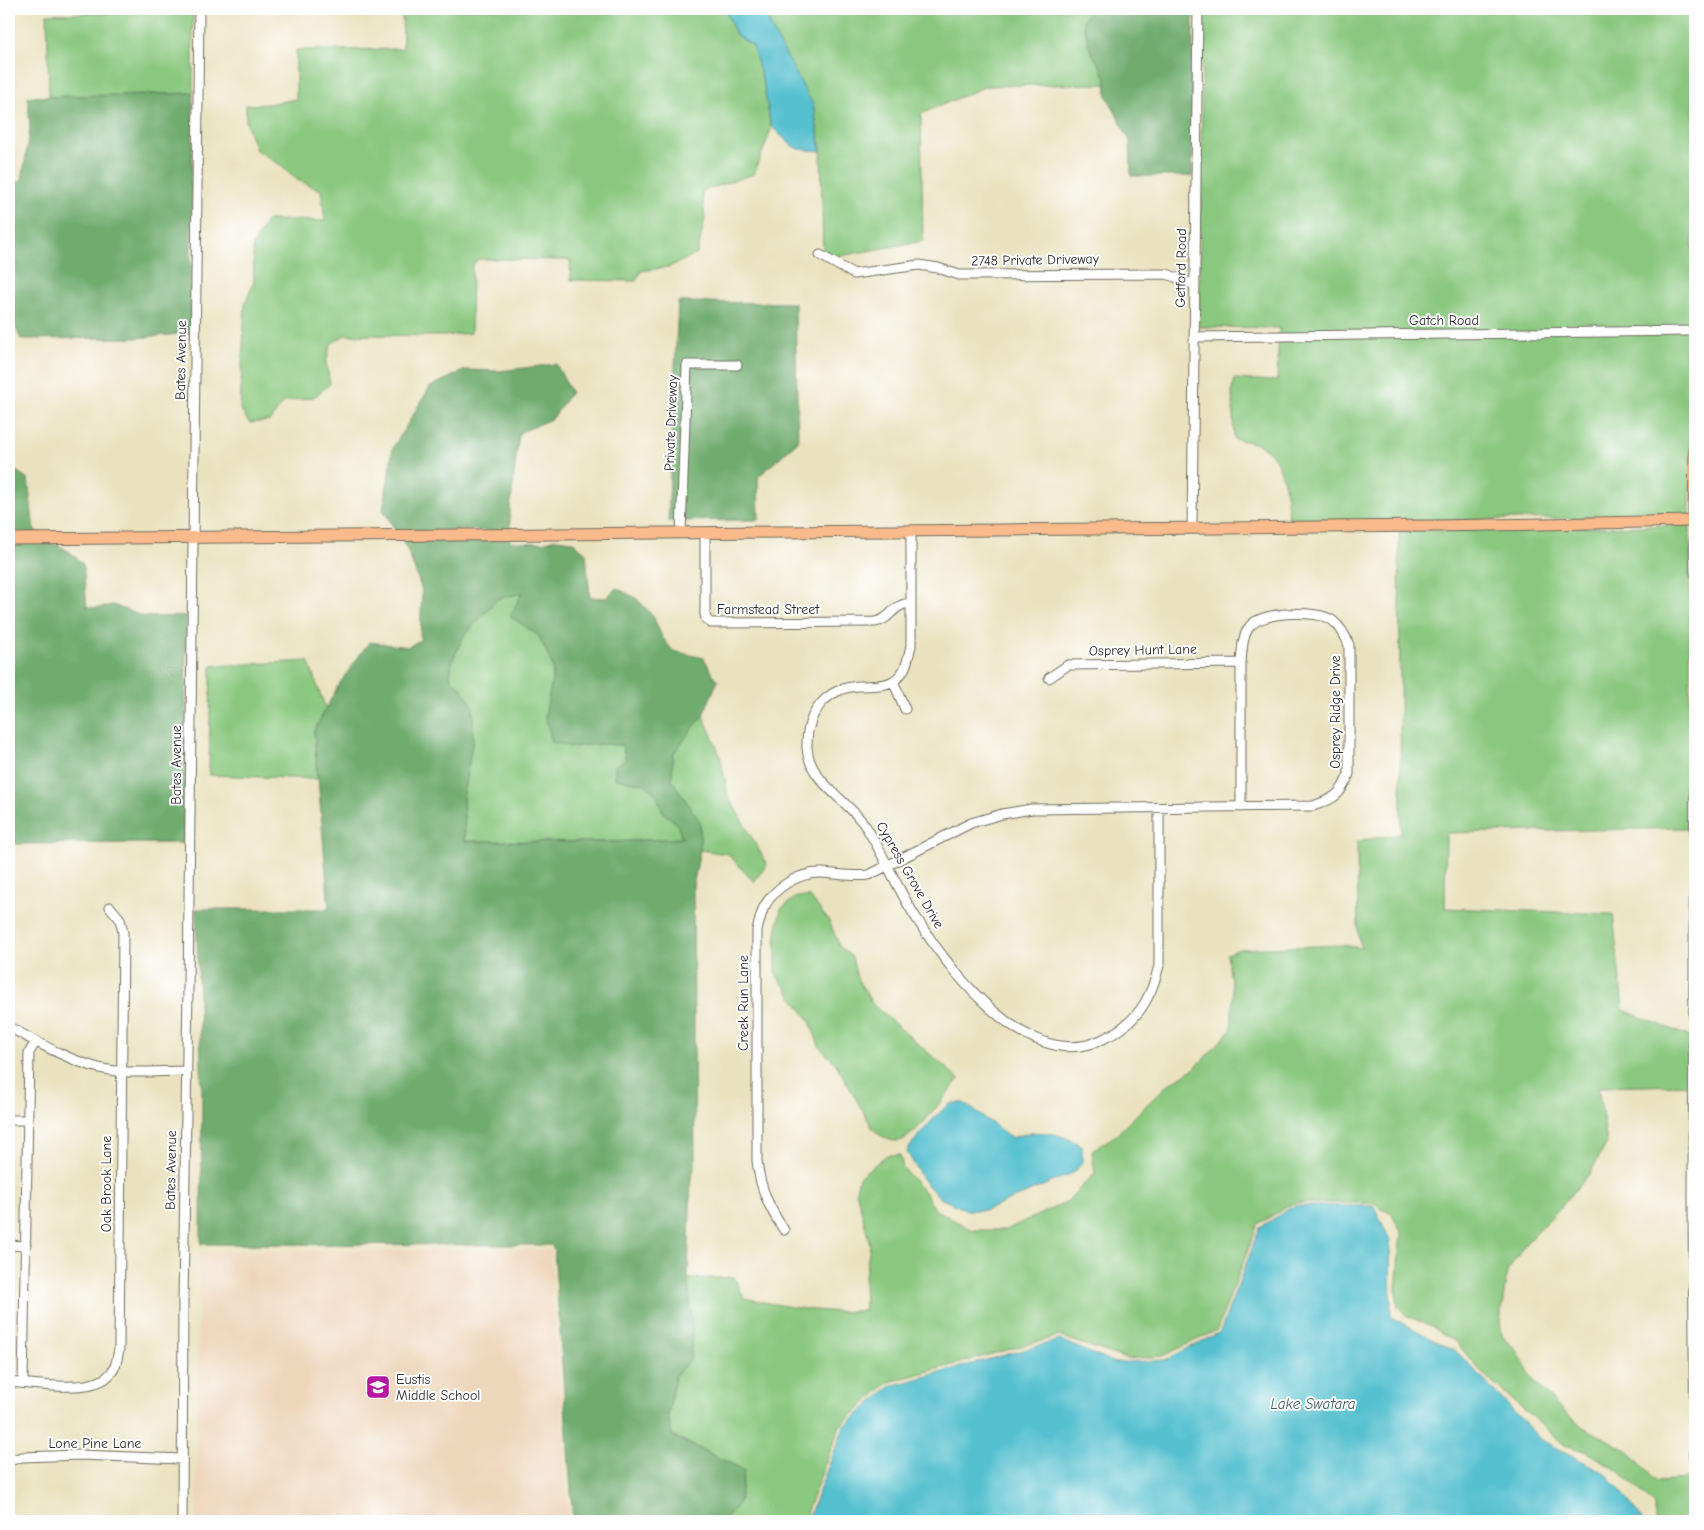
<svg xmlns="http://www.w3.org/2000/svg" width="1704" height="1530" font-family="'Comic Neue',sans-serif">
  <style>
    .built { fill: #eed6bb }
    .green { fill: #8ac87f; stroke: #5a7a55 }
    .forest { fill: #6fac6e; stroke: #4d6c4c; fill-rule: evenodd }
    .water { fill: #55c0cf; stroke: #40767d }
    .lines { fill: none; stroke-linecap: round; stroke-linejoin: round }
    .minor-casing { stroke: #6e6b5f; stroke-width: 11 }
    .major-casing { stroke: #6e6b5f; stroke-width: 13 }
    .minor { stroke: #fff; stroke-width: 9 }
    .major { stroke: #fabb8c; stroke-width: 11 }
    .labels { text-anchor: middle; dominant-baseline: central; stroke-width: 4; stroke-linejoin: round; paint-order: stroke }
    .street-label { font-size: 14px; fill: #2b2b2b; stroke: #fff }
    .poi-label { font-size: 14px; fill: #2b2b2b; stroke: #fff; text-anchor: start }
    .water-label { font-size: 15px; font-style: italic; fill: #3a5f64; stroke: #fff }
  </style>
  <rect width="100%" height="100%" fill="#fff"/>
  <filter id="ink" filterUnits="userSpaceOnUse"><feTurbulence type="fractalNoise" baseFrequency=".02" numOctaves="2"/><feDisplacementMap in="SourceGraphic" scale="10" xChannelSelector="R" yChannelSelector="G"/><feConvolveMatrix kernelMatrix="1 2 1 2 8 2 1 2 1" color-interpolation-filters="sRGB"/></filter>
  <filter id="wash" filterUnits="userSpaceOnUse"><feTurbulence type="fractalNoise" baseFrequency=".0096" numOctaves="4" result="noise"/><feDisplacementMap in="SourceGraphic" scale="20" xChannelSelector="R" yChannelSelector="G"/><feGaussianBlur stdDeviation="1.12" result="paint"/><feColorMatrix in="noise" values="0 0 0 0 0 0 0 0 0 0 0 0 0 0 0 0 0 1.4 0 .05"/><feComposite in="paint" operator="in"/></filter>
  <g filter="url(#wash)">
    <rect width="100%" height="100%" fill="#eae2bf"/>
    <path class="built" d="M550 1249 569 1521H196L199 1252Z"/>
    <path class="green" d="M402 9H725L736 35 753 46 764 86 771 130 754 174 702 191 705 219 697 254 669 267 641 271 636 281 571 280 570 260 478 259 472 266 471 333 443 336 345 335 331 344 326 362 330 384 314 397 284 402 270 421 249 423 240 408 245 304 254 281 253 245 267 220 325 221 321 190 297 180 279 164 256 150 246 122V105L268 104 296 99V50L403 49Z
      M764 9H1090L1083 22 1090 49 1106 77V84L986 86 921 114 923 241 823 259 821 147 813 105 773 32Z
      M1203 9H1695L1690 516 1289 523C1288 503 1285 468 1270 452 1261 443 1246 441 1234 439L1232 390 1235 379 1277 381 1279 328 1199 327Z
      M193 12V93L49 97 47 14Z
      M1690 525V828L1446 833 1445 908 1613 914 1623 1010 1689 1036V1085L1598 1087 1607 1143 1590 1173 1560 1208 1526 1243 1507 1272 1500 1322 1502 1336 1517 1350 1533 1380 1558 1406 1583 1427 1627 1450 1657 1481 1690 1479 1691 1521H1655V1505L1620 1472 1588 1452 1565 1445 1546 1429 1482 1373 1456 1342 1431 1326 1407 1316 1398 1307 1396 1288 1401 1232 1392 1214 1380 1208 1375 1203H1294L1258 1224 1217 1330 1163 1356 1127 1359 1059 1336 889 1382 840 1426 803 1521H724L739 1502 744 1470 672 1435 668 1416 675 1376 690 1360 692 1328 688 1279 734 1277 744 1298C783 1306 826 1315 865 1310L864 1282 870 1245 856 1190 859 1177 887 1155H900L903 1168 926 1194 934 1209 972 1230H1005L1065 1203 1095 1173 1092 1150 1115 1136 1167 1085 1195 1068 1231 1030 1233 995 1227 954 1240 949 1342 945 1361 948 1358 932 1357 841 1401 834 1399 531Z
      M523 593 510 616C518 623 533 628 540 636 560 659 551 690 545 716L572 747 600 744 622 745 626 759 616 779 645 784 656 794 663 812 677 824 682 838 612 842 465 841 463 795 473 739 450 678 452 661 464 636 497 599Z
      M308 661 326 709 314 731 317 779 209 775 211 666Z
      M703 715 720 755 728 796 767 864 754 882 728 854 700 850V822L672 780 673 754Z
      M796 897H810L829 921 840 947 852 957 857 978 873 1005 959 1079C946 1094 921 1130 904 1139 892 1145 881 1136 873 1129L836 1064 819 1046 810 1021 776 975V932L781 909Z"/>
    <path class="forest" d="M1090 9H1193L1192 176H1131L1130 141 1107 96 1106 77 1090 49 1083 21Z
      M193 93 190 333 135 338 21 339 9 314V187L22 180 30 130 28 97Z
      M678 302 795 303 798 441 758 477 759 520 668 521Z
      M556 364 571 392 553 418 519 433 510 510V530L396 531 383 510 393 448 430 387 465 370 499 371Z
      M9 466 28 479 34 530 42 535H9Z
      M401 539H510L511 542 542 543 556 539 572 541 586 553 590 597 606 598 616 588 636 598 653 616 662 637 673 651 704 658 715 678 718 680 703 715 673 754 672 780 700 822V850L693 887 695 1166 691 1177 688 1278 692 1328 690 1360 675 1376 668 1416 672 1436 744 1470 739 1502 724 1521H573L554 1249 551 1245 201 1244 202 1096 196 909H329L314 731 338 686 369 642 408 647 420 640 422 590 408 551ZM522 593 510 616 539 636 554 669 545 716 552 742 572 747 600 744 622 745 626 759 615 765V779L645 784 656 794 663 812 677 824 682 838 612 842 465 841 463 795 473 739V706L461 687 450 678 452 661 464 636 497 599Z
      M9 543C47 543 55 536 83 564L87 607 98 608 113 605 145 617 186 616 185 843 9 844Z"/>
    <path class="water" d="M725 9H764L773 32 813 105 821 151 798 149 791 145 771 126 764 86 753 46 736 35Z
      M964 1103 1012 1138C1037 1128 1059 1132 1082 1146V1162L1075 1172 987 1210H967L940 1198 923 1180 907 1152C909 1145 942 1108 949 1105 953 1102 960 1103 964 1103Z
      M1294 1206H1374L1390 1240 1391 1317 1457 1352 1540 1439 1607 1474 1644 1521H807L844 1427 891 1386 1060 1340 1114 1363 1165 1360 1220 1332 1260 1227Z"/>
  </g>
  <g filter="url(#ink)">
    <g class="lines">
      <defs>
        <path id="minor" d="M820 255 854 274 919 265 938 268 959 275 1167 274 1195 285
          M1194 337 1695 331
          M1694 521 1695 573
          M1192 528 1198 9
          M911 531V645C908 659 906 674 893 681 883 687 870 685 859 686 825 688 806 714 807 747 809 783 848 799 866 827 884 855 897 888 915 916 949 970 1028 1074 1101 1040 1136 1024 1150 1002 1159 966V808
          M681 533 687 365H737
          M705 533V614L706 619 711 623 875 622C891 620 892 604 911 603
          M1049 678 1068 665 1241 663
          M893 681 905 709
          M1695 745 1693 1199 1695 1478
          M9 1027C37 1042 68 1060 99 1068 127 1075 158 1071 187 1071
          M9 1120H28
          M784 1230C769 1208 760 1188 757 1161V930C759 923 761 914 764 907 775 887 799 872 822 873 838 874 852 877 869 875L971 823 1002 814 1032 809 1313 806C1334 799 1341 795 1349 774V645C1345 635 1341 627 1332 620 1317 610 1263 611 1250 626 1242 636 1242 651 1241 663V807
          M9 1245 26 1246
          M9 1382C33 1384 88 1393 107 1377 116 1370 117 1360 119 1349L123 933 120 919 110 907
          M23 1383 29 1053 36 1041
          M9 1461 22 1457 80 1455 182 1459
          M182 1521 183 1301 188 990 199 9"/>
        <path id="major" d="M9 539 1435 526 1694 521 1695 448"/>
      </defs>
      <use href="#minor" class="minor-casing"/>
      <use href="#major" class="major-casing"/>
      <use href="#minor" class="minor"/>
      <use href="#major" class="major"/>
    </g>
  </g>
  <defs>
    <symbol id="school-square" viewBox="-11 -11 22 22"><rect x="-9" y="-9" width="18" height="18" rx="4" fill="#b5179e" stroke="#fff"/><path d="M0-5L7-2L0 1L-7-2ZM-4 1L0 2.5L4 1V4Q0 6-4 4Z" fill="#fff"/></symbol>
  </defs>
  <g fill-rule="evenodd">
    <use href="#school-square" x="364" y="1373" width="28" height="28"/>
  </g>
  <g class="labels">
    <g class="street-label">
      <text transform="translate(1035 260) rotate(-1)">2748 Private Driveway</text>
      <text transform="translate(1181 268) rotate(-89)">Getford Road</text>
      <text x="1444" y="320">Gatch Road</text>
      <text transform="translate(181 360) rotate(-89)">Bates Avenue</text>
      <text transform="translate(671 423) rotate(-88)">Private Driveway</text>
      <text x="768" y="609">Farmstead Street</text>
      <text transform="translate(1143 650) rotate(-1)">Osprey Hunt Lane</text>
      <text transform="translate(1335 712) rotate(-90)">Osprey Ridge Drive</text>
      <text transform="translate(176 765) rotate(-90)">Bates Avenue</text>
      <text transform="translate(910 875) rotate(60)">Cypress Grove Drive</text>
      <text transform="translate(743 1003) rotate(-90)">Creek Run Lane</text>
      <text transform="translate(171 1170) rotate(-89)">Bates Avenue</text>
      <text transform="translate(106 1184) rotate(-90)">Oak Brook Lane</text>
      <text x="95" y="1443">Lone Pine Lane</text>
    </g>
    <g class="poi-label">
      <text x="396" y="1379">Eustis<tspan x="396" dy="16">Middle School</tspan></text>
    </g>
    <g class="water-label">
      <text x="1313" y="1404">Lake Swatara</text>
    </g>
  </g>
  <rect width="1704" height="1530" fill="none" stroke="#fff" stroke-width="30"/>
</svg>
